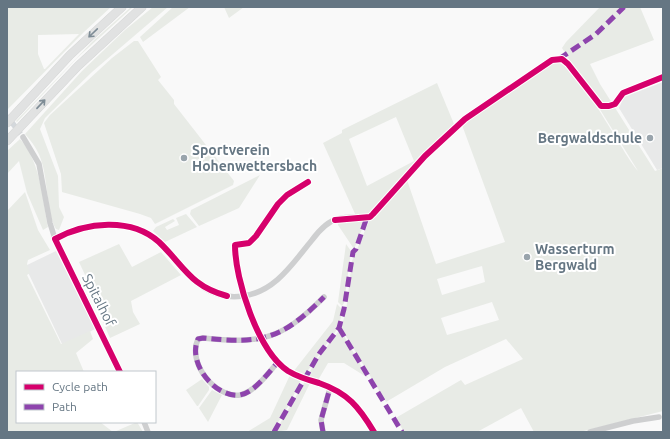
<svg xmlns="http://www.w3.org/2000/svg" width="670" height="439" font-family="Ubuntu,sans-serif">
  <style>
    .built { fill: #e8e9e9 }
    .green { fill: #e8ebe6; fill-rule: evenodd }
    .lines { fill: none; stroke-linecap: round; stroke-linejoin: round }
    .minor-tunnel { stroke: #d4d8dc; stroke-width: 5.5; stroke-dasharray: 5.5 3; stroke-linecap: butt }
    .highway-casing { stroke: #d5d6d6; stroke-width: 9 }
    .minor { stroke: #cecfd0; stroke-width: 5.5 }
    .highway { stroke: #e1e2e2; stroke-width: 8 }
    .quiet { stroke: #8e44ad; stroke-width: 5; stroke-dasharray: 10 5; stroke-linecap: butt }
    .cycleway-casing { stroke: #fff; stroke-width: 8 }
    .cycleway { stroke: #d6006c; stroke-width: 6 }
    .oneway { stroke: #7e8c96 }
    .poi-dot { fill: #99a4ac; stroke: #fff; stroke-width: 1.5 }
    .labels { text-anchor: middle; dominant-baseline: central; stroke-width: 4; stroke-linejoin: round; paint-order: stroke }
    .poi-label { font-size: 14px; font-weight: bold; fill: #657683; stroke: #fff; text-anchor: start }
    .street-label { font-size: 14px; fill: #657683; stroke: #fff }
  </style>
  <rect width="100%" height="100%" fill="#f9f9f9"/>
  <path class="built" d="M663 82V168L657 170 619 108 624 97Z
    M56 251 95 329 63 346 25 266Z"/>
  <path class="green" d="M7 7H111L84 32 7 110ZM79 34 45 69H44L38 54V35Z
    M131 7H133L77 58 17 122 16 121 93 41Z
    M153 7H168L92 72 45 118 40 129 58 176 59 207 64 217 59 230 56 229C48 218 47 178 42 163 39 151 32 142 25 134L82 71 125 30Z
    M173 7H190L143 42 140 37Z
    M224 7H244L229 18Z
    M600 7H640L654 40 590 64 600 84 655 171 663 168V411L580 432H534L521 408 477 432H404L396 418 399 416 461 380 465 385 523 359 506 339 445 367 386 402 341 328 346 311 352 261 370 219 375 216 407 180 436 264 505 242 462 125 550 64 556 62C579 65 620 150 638 171L562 48 566 42ZM482 266 485 282 442 295 437 279ZM492 302 499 320 447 335 441 318Z
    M134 41H138L161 77 158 80 174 100V104L234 181 233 185 155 224 151 218 140 214 62 192 61 174 44 123 50 115 112 58Z
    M437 83 454 124 374 210 368 214 356 216 323 143 342 133V130ZM396 117 414 161 367 186 349 139Z
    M20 139C41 163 42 197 48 227L43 230 27 193 19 161 7 174V151Z
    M260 175 239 208 199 226 190 214 191 210Z
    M25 192 38 230 50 250 28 260 27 264 30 273 27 275 61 344 90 331 93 339 76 353 84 372H17V422H100L113 432H7V211Z
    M186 214 197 227 165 242 153 231 156 227 173 219 175 221 165 227 167 230 179 225 176 218Z
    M343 220H363L365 222 354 249 338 225V222Z
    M119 244 132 267 161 252 181 275 131 301 133 312 140 324 110 338 91 295 94 294 79 262Z
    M346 244 351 251 344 303 342 306 338 302Z
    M337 304 343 310 338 328 304 376 293 372 333 321Z
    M338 332 344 336 368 378 344 363H328L317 382 306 378 318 358Z
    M290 375 301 380 289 405 272 432H247L270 418Z
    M202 379 209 387V390L198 406H197L186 390Z
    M305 381 310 383 287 430 275 432Z
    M212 390 222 395 208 422 199 408Z
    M137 422 143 432H114Z"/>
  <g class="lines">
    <path class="minor-tunnel" d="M7 116 23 137"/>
    <defs>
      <path id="highway" d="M7 123 70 55 122 7
        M7 141 78 66 142 7"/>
    </defs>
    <use href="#highway" class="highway-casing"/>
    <path class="minor" d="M23 137 39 164 50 223 55 239 120 372
      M308 182 287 195 278 204 256 236 249 243 235 245C235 280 258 351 288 371 298 377 308 380 319 383 348 393 359 407 374 432
      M55 239C86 222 130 217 158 242 185 266 200 302 243 296 275 292 293 263 312 240 318 232 326 222 337 219 346 216 360 217 370 217L373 214 425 156 465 119 552 60 562 59 568 64 601 106H609L615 104 623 93 663 77
      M278 362C268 373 255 392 240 395 215 398 187 363 198 339L203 338C262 344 281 340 324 297
      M144 422 148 432
      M323 432 321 420 330 388
      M590 432 633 421 659 417"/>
    <use href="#highway" class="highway"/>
    <path class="quiet" d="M559 59 596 34 624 7
      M339 328 402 432
      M281 365 278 362C268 373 255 392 240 395 215 398 187 363 198 339L203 338C262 344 281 340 324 297
      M274 432 319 354 339 328 344 309 353 252 356 249 367 217
      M323 432 321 420 330 388"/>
    <defs>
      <path id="cycleway" d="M308 182 287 195 278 204 256 236 249 243 235 245C235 280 258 351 288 371 298 377 308 380 319 383 348 393 359 407 374 432
        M335 220 370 217 373 214 425 156 465 119 552 60 562 59 568 64 601 106H609L615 104 623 93 663 77
        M120 372 55 239C86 222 131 217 159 242 184 266 190 286 227 296"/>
    </defs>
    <use href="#cycleway" class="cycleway-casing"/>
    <use href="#cycleway" class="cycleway"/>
  </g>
  <defs><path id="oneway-shaft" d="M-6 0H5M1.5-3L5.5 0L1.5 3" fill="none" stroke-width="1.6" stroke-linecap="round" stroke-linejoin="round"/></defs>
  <g class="oneway">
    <use href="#oneway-shaft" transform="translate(93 33) rotate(136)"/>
    <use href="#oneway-shaft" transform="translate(41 104) rotate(-47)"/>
  </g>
  <g class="poi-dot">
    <circle cx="650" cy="138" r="4"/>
    <circle cx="184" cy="158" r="4"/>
    <circle cx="527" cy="257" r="4"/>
  </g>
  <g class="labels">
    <g class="poi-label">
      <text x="642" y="138" text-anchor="end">Bergwaldschule</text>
      <text x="192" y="150">Sportverein<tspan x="192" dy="16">Hohenwettersbach</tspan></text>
      <text x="535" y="249">Wasserturm<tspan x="535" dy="16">Bergwald</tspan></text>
    </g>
    <g class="street-label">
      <text transform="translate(99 300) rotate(63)">Spitalhof</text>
    </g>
  </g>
  <rect width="670" height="439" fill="none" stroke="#657683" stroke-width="16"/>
  <rect x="16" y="371" width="140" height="52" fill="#ffffff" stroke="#c1c8cd"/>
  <rect x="24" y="384" width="20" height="6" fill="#d6006c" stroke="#c1c8cd"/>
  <text x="52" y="391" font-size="12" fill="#657683">Cycle path</text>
  <rect x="24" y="404" width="20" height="6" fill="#8e44ad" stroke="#c1c8cd"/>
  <text x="52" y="411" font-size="12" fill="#657683">Path</text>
</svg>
